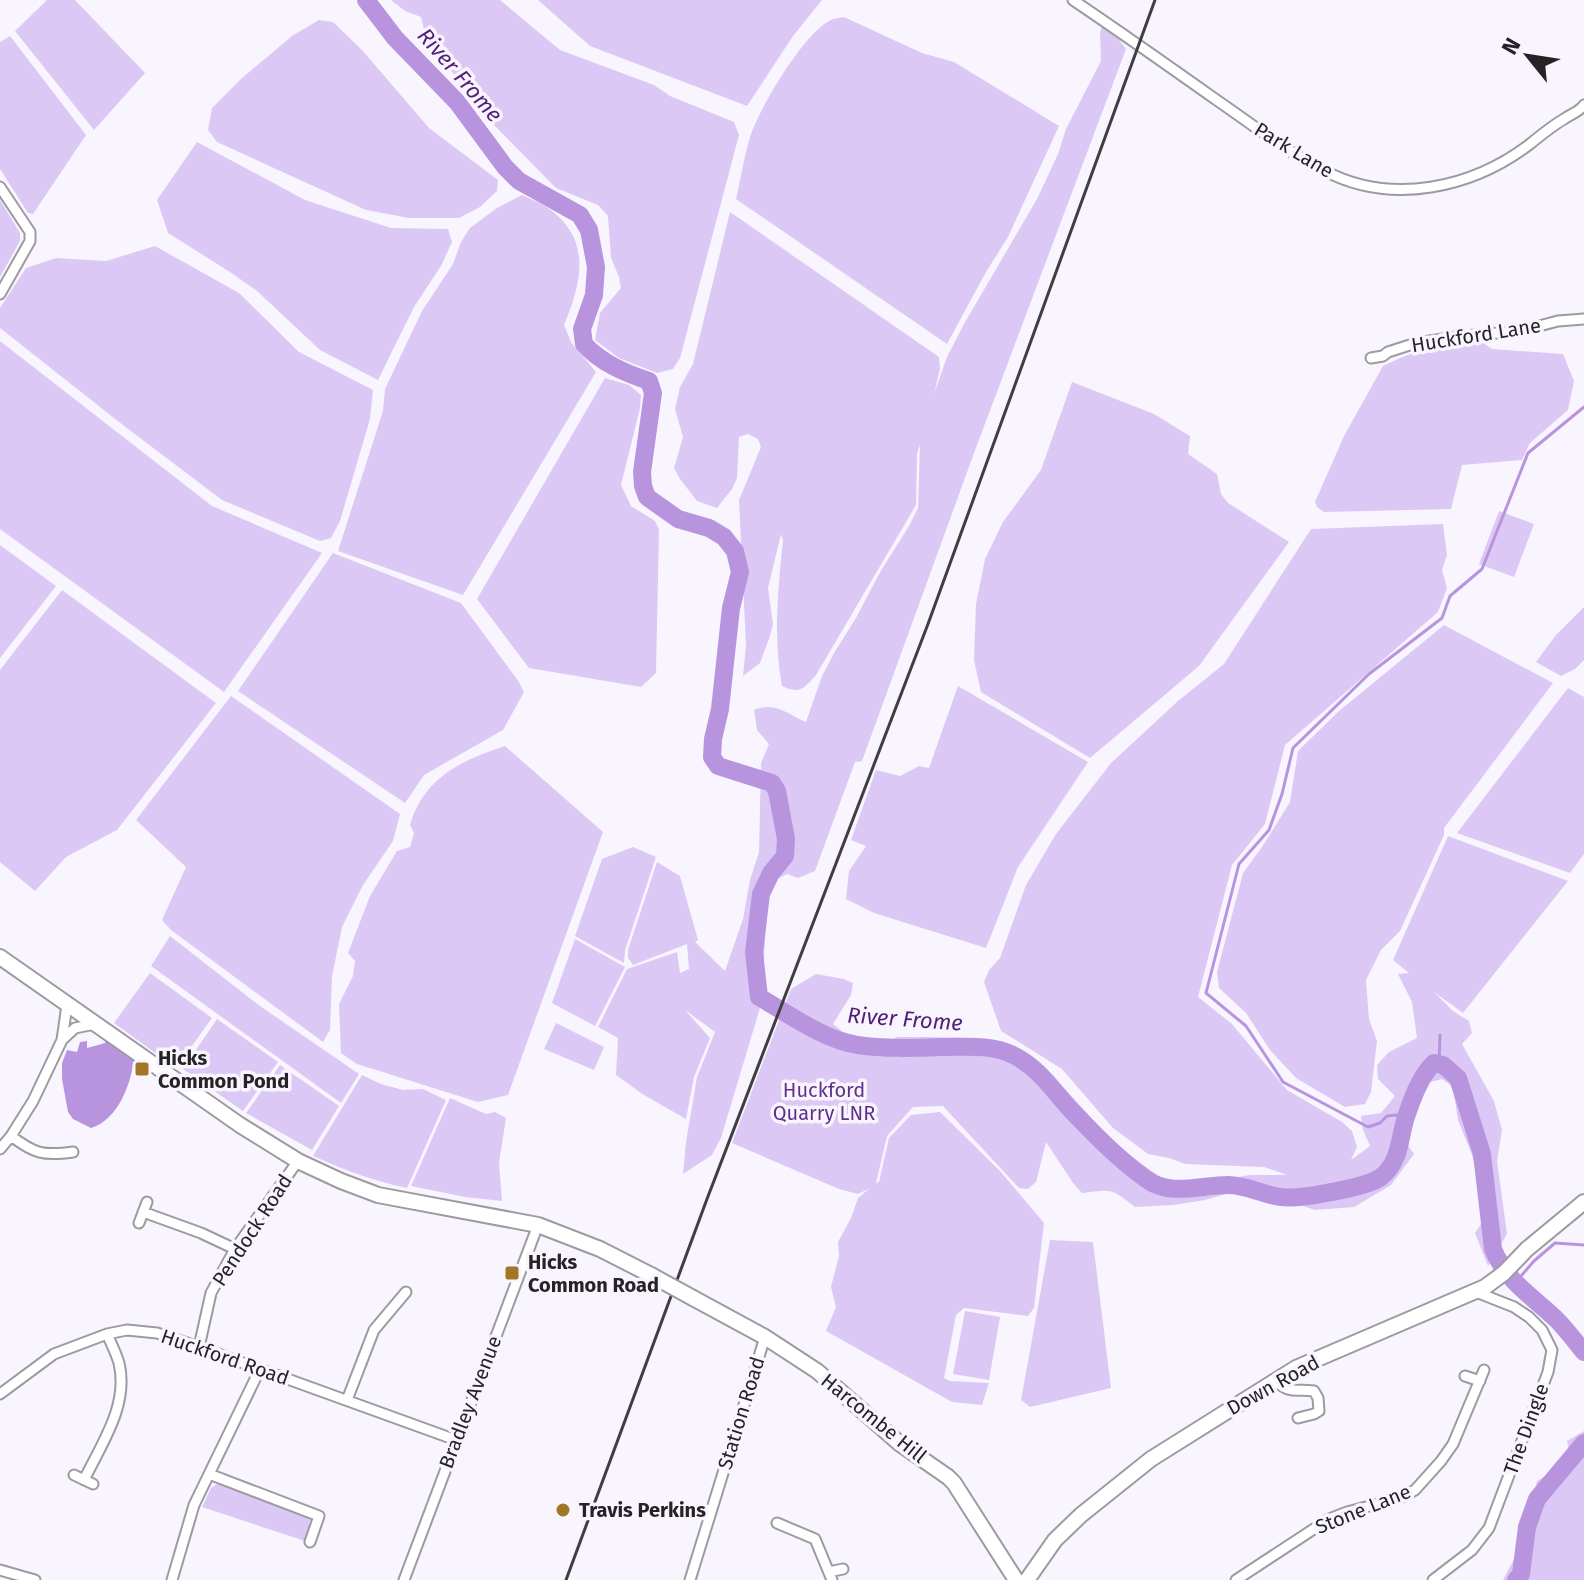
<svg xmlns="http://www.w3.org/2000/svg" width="1584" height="1580" font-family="'Fira Sans',sans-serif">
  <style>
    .green { fill: #dcc8f5 }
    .water { fill: #b894df }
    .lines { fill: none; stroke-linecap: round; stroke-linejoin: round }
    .stream { stroke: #b894df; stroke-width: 3 }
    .river { stroke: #b894df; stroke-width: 18 }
    .street-casing { stroke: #9e9aa2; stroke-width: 13 }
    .secondary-casing { stroke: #9e9aa2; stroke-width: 18 }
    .street { stroke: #fff; stroke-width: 9 }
    .secondary { stroke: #fff; stroke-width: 14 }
    .rail { stroke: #403e41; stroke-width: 3 }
    .secondary-bridge-casing { stroke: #9e9aa2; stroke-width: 18; stroke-linecap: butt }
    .secondary-bridge { stroke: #fff; stroke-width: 14 }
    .poi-dot { fill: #a17626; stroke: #f9f5fe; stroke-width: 3 }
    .labels { text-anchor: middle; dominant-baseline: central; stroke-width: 7; stroke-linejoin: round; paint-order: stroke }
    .street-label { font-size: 20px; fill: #252326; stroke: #f9f5fe }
    .poi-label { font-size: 20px; font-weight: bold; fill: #252326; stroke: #f9f5fe; text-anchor: start }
    .park-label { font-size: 20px; fill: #60318a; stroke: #f9f5fe }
    .water-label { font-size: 22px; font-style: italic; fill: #4f1e76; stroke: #f9f5fe }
  </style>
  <rect width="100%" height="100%" fill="#f9f5fe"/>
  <path class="green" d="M47 0H75L145 73 94 130 15 31Z
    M391 0H500L560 50 654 85 670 96 734 122 739 135 680 358 673 369 657 373 619 358 595 340 600 313 621 288 619 277 611 258 608 216 598 205 556 188 495 126 472 100 425 34 421 17 405 11Z
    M538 0H822L793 36 747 106 590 46Z
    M844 17 922 53 954 62 1059 126 1008 237 986 272 947 344 736 199C741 178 744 157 750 137 759 109 804 32 831 20 835 18 840 18 844 17Z
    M319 20 333 22 362 50 429 128 498 180 497 191 480 207 459 218H409L366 210 217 142 208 130 212 108 241 79 292 36Z
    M1103 25 1114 33 1126 49 974 453 862 761 855 762 815 871 798 878 787 874 776 880 767 901 763 979 766 992 760 1008 721 1138 712 1155 683 1174 686 1142 697 1077 715 1032 685 1010 710 1038 694 1077 686 1119 644 1095 616 1075 618 1038 598 1027 627 969 677 952 680 973 689 969 687 944 633 965 628 958V950L657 862 680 876 698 940 695 942 725 971 743 919 750 880 759 852 761 763 769 744 757 730 754 710C776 701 787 714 806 722L822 676 834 653 856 618 879 574 909 526 918 508 920 444 917 454 916 505 816 675C804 688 800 695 782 686 773 639 778 588 783 540L781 534 768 588 773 624 770 636 760 663 743 676 746 645 739 500 761 447 758 439 748 434 739 437 737 478 732 489 717 508 697 501 680 479 674 468 683 437 675 409 680 387 693 364 730 212 939 357 940 369 934 394 947 357 964 324 1037 199 1058 154 1066 129 1101 61 1100 32Z
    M10 36 86 135 33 214 28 213 0 169V42Z
    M197 142 305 200 391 228 448 229 452 242 441 266 414 307 378 380 320 350 257 291 230 272 168 233 157 200Z
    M522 195C529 198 538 202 545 206 592 237 583 280 564 325L571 342 596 372 463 595 338 551 383 411 385 389 422 311 453 264 461 242 470 228 497 208Z
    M0 200 20 233V241L0 277Z
    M155 246 239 293 299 352 373 390 370 419 340 521 331 538 320 541 222 500 119 422 0 328V308L26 268 56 258 106 261Z
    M0 341 212 506 322 553 224 692 0 529Z
    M1482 342 1492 349 1563 354 1574 381 1568 410 1530 443 1522 460 1462 465 1451 509 1324 512 1317 507 1315 502 1344 436 1383 366 1400 358 1432 346Z
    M605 378 629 385 641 395 640 408 621 485 631 506 655 521 659 530 656 673 641 687 529 668 477 599Z
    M1072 382 1154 414 1190 436 1188 454 1217 474 1221 494 1228 503 1289 542 1199 666 1090 758 981 692 974 660 976 604 985 559 1003 522 1041 470Z
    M1499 511 1534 524 1514 577 1479 564Z
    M1443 524 1447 555 1442 570 1447 588 1438 612 1285 745 1265 824 1232 865 1198 997 1232 1024 1287 1090 1342 1122 1352 1131 1357 1147 1351 1160 1370 1146 1363 1130 1361 1116 1381 1113 1395 1096 1378 1079 1377 1065 1389 1052 1417 1038 1412 1002 1398 974 1409 973 1393 960 1448 836 1568 881 1463 1013 1434 992 1453 1011 1469 1021 1472 1033 1462 1044 1494 1101 1502 1130 1497 1161 1507 1234 1488 1266 1475 1233 1487 1215 1472 1155 1458 1120 1453 1087 1442 1079 1430 1082 1416 1110 1403 1109 1397 1130 1414 1154 1391 1185 1354 1207 1315 1210 1285 1200 1239 1190 1205 1200 1173 1205 1135 1207C1111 1188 1112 1189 1082 1193L1073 1183 1046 1142 1036 1182 1028 1189 1019 1188 943 1106 913 1107 887 1136 876 1183 879 1182 889 1138 911 1115 940 1112 1001 1172 1044 1223 1034 1308 1028 1316 964 1308 956 1315 944 1378 950 1381 989 1383 982 1405 952 1402 826 1331 836 1307 831 1287 839 1256 838 1242 851 1218 858 1198 870 1188 858 1194 839 1189 732 1143 791 989 816 974 844 979 853 983 851 995 833 1024 843 1032 886 1043 897 1037H929L965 1038 1013 1046 1034 1059 1064 1088 1117 1146 1164 1180 1197 1185 1249 1175H1287L1264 1167 1185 1164 1169 1158 1148 1154 1113 1128 1062 1069 1001 1031 984 982 989 970 1000 958 1026 885 1056 834 1111 763 1178 701 1224 664 1311 529Z
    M0 545 56 586 0 658Z
    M333 553 461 603 519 682 524 692 503 730 424 775 405 803 238 691Z
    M62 590 216 703 117 830 66 857 35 891 0 862V670Z
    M1584 607V660L1575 669 1561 676 1536 662 1556 635Z
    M1444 625 1553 683 1444 828V835L1400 931 1381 950 1366 980 1369 1019 1377 1041 1371 1092 1365 1104 1345 1107 1296 1078 1270 1050 1246 1013 1219 988 1217 972 1243 873 1262 847 1290 802 1298 751 1339 711Z
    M958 686 1088 762 1018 867 986 948 874 913 846 899 849 871 866 846 851 840 876 770 900 776 919 766 929 768Z
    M1568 688 1584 697V854L1570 873 1457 833Z
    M231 696 400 814 393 841 363 885 342 927 332 976 330 1030 323 1042 171 930 162 920 186 867 136 820Z
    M505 746 603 832 508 1095 478 1102 357 1064 341 1053 339 1004 353 976 355 961 348 953 370 896 397 851 410 847 414 833 410 825C423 779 461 760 505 746Z
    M633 847 656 857 625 950 624 963 575 936 602 859Z
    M170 936 260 1006 359 1074 341 1103 151 966Z
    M575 939 625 967 595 1026 552 1003Z
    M150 973 212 1018 176 1068 114 1023Z
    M217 1019 278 1062 243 1111 183 1069Z
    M556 1023 604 1047 594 1070 544 1049Z
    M280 1065 339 1106 312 1150 246 1113Z
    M362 1075 381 1084 403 1090 423 1089 446 1100 407 1188C374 1181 344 1170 313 1156Z
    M450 1098 486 1114 495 1112 506 1118 499 1163 502 1201 465 1197 411 1186Z
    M1050 1240 1093 1242 1111 1388 1030 1407 1021 1400Z
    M965 1311 1000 1317 989 1380 953 1374Z
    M1584 1431V1580H1503L1514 1559 1537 1481 1571 1460 1567 1441Z
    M217 1484H221L307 1516 310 1520 307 1538 304 1541 299 1539 202 1507 211 1488Z"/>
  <path class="water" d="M107 1038 134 1059C131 1084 118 1120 91 1128L73 1119 68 1112 62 1079V1063L67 1050 77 1052 80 1042 87 1041V1048L105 1043Z"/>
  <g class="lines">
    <path class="stream" d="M1439 1064 1440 1035
      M1406 1118 1396 1115 1387 1116 1380 1123 1368 1127 1283 1082 1246 1026 1206 993 1239 864 1269 830 1282 794 1293 748 1369 674 1442 618 1450 596 1482 569 1528 453 1584 407
      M1515 1283 1534 1261 1555 1243 1584 1245"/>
    <path class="river" d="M366 0 395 38 457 102 505 167 519 181 580 215 589 230 596 267 594 295 582 329 584 344C601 363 625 373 649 381L653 393 642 472 643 486 647 497 678 519 709 528 724 537 735 551 740 572 731 608 720 709 713 739 712 757 718 766 772 783 777 791 786 839 785 856 771 873 761 894 754 952 759 997C789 1014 822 1039 857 1045 885 1049 913 1048 942 1047 965 1047 992 1044 1013 1055 1038 1067 1052 1089 1070 1109 1093 1133 1118 1159 1146 1179 1170 1197 1200 1185 1228 1185 1247 1185 1263 1195 1281 1197 1298 1200 1368 1187 1381 1177 1401 1161 1399 1138 1406 1117 1412 1099 1420 1076 1434 1063L1443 1065 1458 1078 1482 1154 1493 1249C1505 1280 1533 1297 1556 1319 1566 1329 1575 1341 1584 1352
      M1516 1580 1521 1574 1527 1527 1537 1499 1584 1443"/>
    <defs>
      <path id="street" d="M1073 0C1122 33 1170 67 1218 101 1253 125 1287 152 1325 171 1392 206 1472 188 1530 144 1541 135 1552 126 1564 119 1571 114 1579 112 1584 105
        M0 187 30 232V241L0 294
        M1371 358 1383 356 1388 352 1416 343 1463 336 1520 331 1558 321 1584 319
        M62 1040 75 1028 95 1024
        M11 1136C35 1154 43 1156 73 1152
        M0 1149 11 1136 33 1101 62 1040 67 1005
        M143 1212 201 1233 235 1249
        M139 1223 147 1202
        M199 1347 211 1293 235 1249 298 1161
        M1465 1376 1480 1381
        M1275 1381C1292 1395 1295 1388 1314 1391L1318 1398 1319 1411 1314 1414 1298 1418
        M0 1394 54 1354 107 1334 127 1330 157 1333 199 1347 456 1440
        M347 1400 374 1330 406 1292
        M209 1474 319 1516 310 1542
        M74 1475 93 1484
        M84 1480C102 1443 129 1405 119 1363 116 1353 111 1343 107 1334
        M777 1523 815 1539 832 1580
        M0 1570 35 1580
        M829 1572 843 1569
        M172 1580 194 1505 260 1369
        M404 1580 538 1225
        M690 1580 765 1337
        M1236 1580 1329 1519 1347 1512 1400 1498 1415 1490 1441 1461 1453 1444 1484 1370
        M1433 1580 1472 1550 1489 1528 1548 1372 1552 1350 1542 1330 1529 1317 1514 1307 1476 1292"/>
      <path id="secondary" d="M0 957 240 1125 298 1161 341 1181 378 1195 538 1225 600 1249 651 1275
        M693 1298 765 1337 817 1371 899 1443 948 1477 954 1483 1016 1580
        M1027 1580 1055 1540 1081 1515 1151 1459 1296 1368 1485 1287 1504 1273 1527 1249 1584 1202"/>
    </defs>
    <use href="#street" class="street-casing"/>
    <use href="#secondary" class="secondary-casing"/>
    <use href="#street" class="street"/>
    <use href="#secondary" class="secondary"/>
    <path class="rail" d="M566 1580 707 1199 928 624 1155 0"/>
    <defs>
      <path id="secondary-bridge" d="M651 1275 693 1298"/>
    </defs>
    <use href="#secondary-bridge" class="secondary-bridge-casing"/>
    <use href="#secondary-bridge" class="secondary-bridge"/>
  </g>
  <g class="poi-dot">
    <rect x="134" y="1061" width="16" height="16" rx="4"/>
    <rect x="504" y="1265" width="16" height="16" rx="4"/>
    <circle cx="563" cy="1510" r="8"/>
  </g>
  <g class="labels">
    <g class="street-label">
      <text transform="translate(1294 150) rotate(31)">Park Lane</text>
      <text transform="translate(1476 335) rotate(-9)">Huckford Lane</text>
      <text transform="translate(252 1230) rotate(-57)">Pendock Road</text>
      <text transform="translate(225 1357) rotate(19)">Huckford Road</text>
      <text transform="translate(1273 1385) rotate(-29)">Down Road</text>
      <text transform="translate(470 1402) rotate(-69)">Bradley Avenue</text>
      <text transform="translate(741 1413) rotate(-73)">Station Road</text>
      <text transform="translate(874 1418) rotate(39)">Harcombe Hill</text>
      <text transform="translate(1526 1429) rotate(-70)">The Dingle</text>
      <text transform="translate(1363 1509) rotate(-22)">Stone Lane</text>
    </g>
    <g class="poi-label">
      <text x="158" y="1058">Hicks<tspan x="158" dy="23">Common Pond</tspan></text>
      <text x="528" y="1262">Hicks<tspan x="528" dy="23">Common Road</tspan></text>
      <text x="579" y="1510">Travis Perkins</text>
    </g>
    <g class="park-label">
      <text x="824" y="1090">Huckford<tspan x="824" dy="23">Quarry LNR</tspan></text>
    </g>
    <g class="water-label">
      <text transform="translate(460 75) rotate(49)">River Frome</text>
      <text transform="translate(905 1019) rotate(4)">River Frome</text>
    </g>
  </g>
  <g transform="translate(1528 56) rotate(300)" stroke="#f9f5fe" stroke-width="6" paint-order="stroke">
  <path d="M0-6L14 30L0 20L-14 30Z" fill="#252326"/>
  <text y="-12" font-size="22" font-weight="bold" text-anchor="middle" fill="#252326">N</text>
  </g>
</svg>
